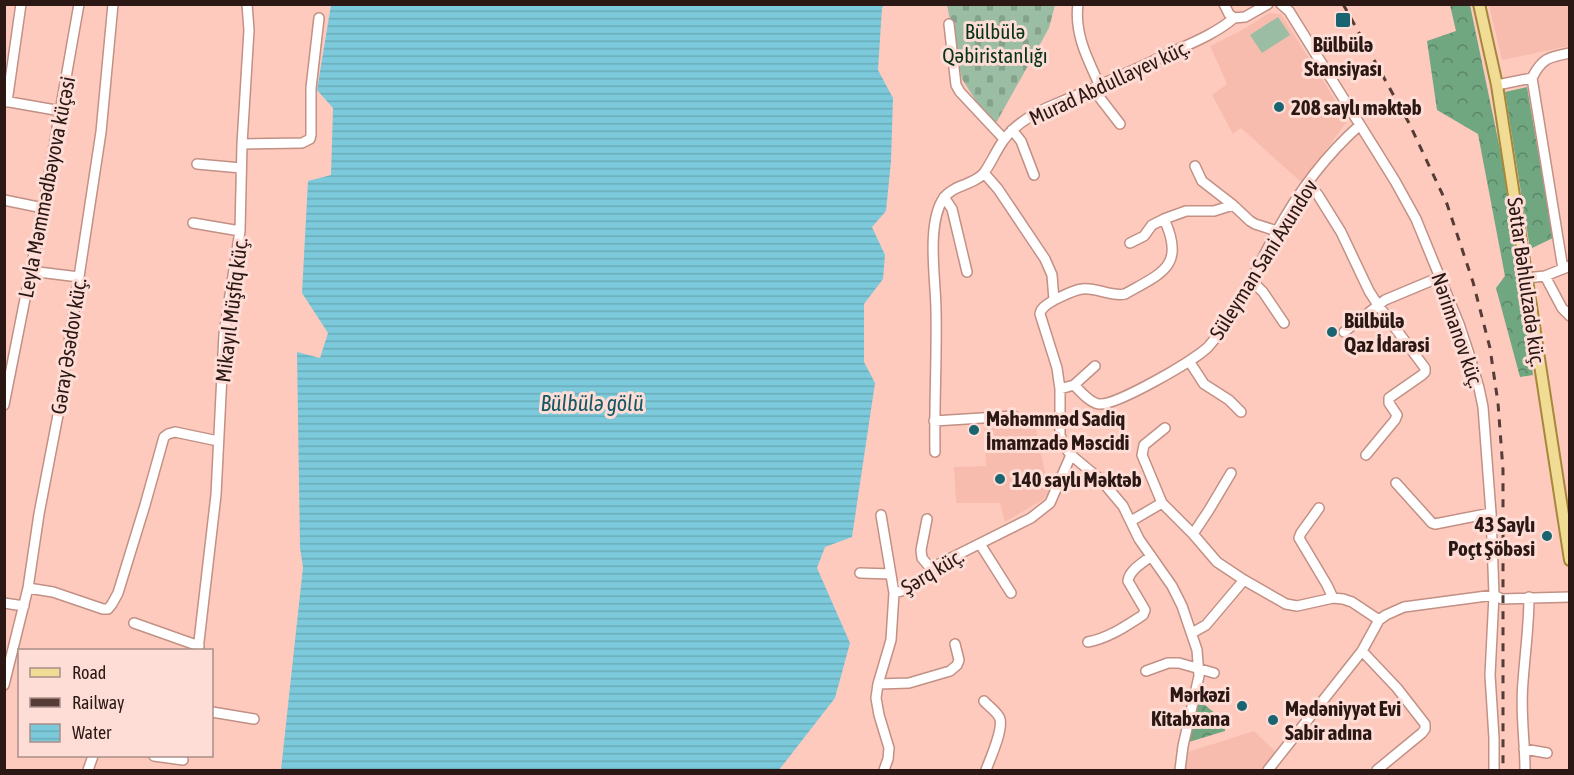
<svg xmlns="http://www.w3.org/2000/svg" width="1574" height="775" font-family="'Asap Condensed',sans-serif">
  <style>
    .built { fill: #f8bcaf }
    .forest { fill: url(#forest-crowns) }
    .cemetery { fill: url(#cemetery-stones) }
    .pitch { fill: #9abda3 }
    .water { fill: url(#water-rules) }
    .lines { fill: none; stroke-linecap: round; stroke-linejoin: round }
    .minor-casing { stroke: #c29085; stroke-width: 12 }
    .major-casing { stroke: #a58839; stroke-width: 14 }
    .minor { stroke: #fff; stroke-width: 9 }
    .major { stroke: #f0dc94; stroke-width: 10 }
    .rail { stroke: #553c36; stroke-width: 3; stroke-dasharray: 8 8; stroke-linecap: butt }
    .poi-dot { fill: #1a6371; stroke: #fdddd5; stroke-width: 2 }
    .labels { text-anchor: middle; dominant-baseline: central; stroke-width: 6; stroke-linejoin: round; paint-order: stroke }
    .park-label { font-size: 21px; fill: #063319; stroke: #fdddd5 }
    .poi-label { font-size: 21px; font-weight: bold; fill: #2b1814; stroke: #fdddd5; text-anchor: start }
    .street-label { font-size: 21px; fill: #2b1814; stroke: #fdddd5 }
    .water-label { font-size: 22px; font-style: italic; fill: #165865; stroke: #fdddd5 }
  </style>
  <defs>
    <pattern id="forest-crowns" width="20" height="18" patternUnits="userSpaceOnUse" patternTransform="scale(1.5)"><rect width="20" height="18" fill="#70a680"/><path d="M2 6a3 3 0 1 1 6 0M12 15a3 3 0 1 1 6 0" fill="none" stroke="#5c8668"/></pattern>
    <pattern id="cemetery-stones" width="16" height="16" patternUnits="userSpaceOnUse" patternTransform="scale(1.5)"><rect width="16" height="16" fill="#9abda3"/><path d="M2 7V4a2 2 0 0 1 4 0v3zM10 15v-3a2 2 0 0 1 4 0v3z" fill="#85a28b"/></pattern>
    <pattern id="water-rules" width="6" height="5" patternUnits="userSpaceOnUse" patternTransform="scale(1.5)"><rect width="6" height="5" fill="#7bc9da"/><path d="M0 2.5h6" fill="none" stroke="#6aacba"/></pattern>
  </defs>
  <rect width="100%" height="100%" fill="#ffcabe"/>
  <path class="built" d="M1489 5H1569V46L1502 60Z
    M1269 13 1281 14 1348 120 1302 183 1241 128 1233 134 1212 95 1227 84 1210 46 1240 31Z
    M1034 420 1049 491 1044 499 1005 522 1000 503H956L954 467 986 466 984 422Z
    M1254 731 1276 752 1261 770H1184L1188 752Z"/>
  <path class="forest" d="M1450 5H1470L1502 159 1533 375 1520 377 1496 288 1505 276 1478 134 1437 110 1427 41 1456 31Z
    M1527 87 1553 238 1530 249 1505 92Z
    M1197 699 1225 721V731L1189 742Z"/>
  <path class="cemetery" d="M947 5H1055L1049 28 996 123 980 107 962 79Z"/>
  <path class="pitch" d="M1278 17 1290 35 1262 53 1250 35Z"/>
  <path class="water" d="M331 5H884L882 8 878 70 893 98 891 161 886 211 872 227 885 255 883 279 864 304V362L875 383 852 537 825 547 817 568 850 643 835 698 779 770H281L303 567 300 548 297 352 320 358 328 333 302 293 308 181 331 175 333 108 317 90Z"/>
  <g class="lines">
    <defs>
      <path id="minor" d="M1078 4C1074 34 1088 60 1100 86
        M1224 4 1229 14 1234 18 1245 17 1268 4
        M1281 4 1289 11 1395 181 1416 219 1459 324 1469 354 1479 388 1483 407 1491 513 1494 595 1490 675 1494 738V770
        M949 24 956 85 960 92 1004 139
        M1497 85 1532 78
        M1093 89 1120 124
        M4 101 61 111
        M7 102 21 4
        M1012 130 1021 141 1034 175
        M242 144 302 143 310 139 311 135V88L319 18
        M197 164 241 168
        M1195 166 1202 181 1233 205 1250 221 1255 224 1277 231
        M984 173 998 189 1045 259 1052 275 1054 300C1048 304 1041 307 1040 314L1057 368 1060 389V435L1064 446 1071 455 1101 480 1123 506 1139 539 1172 586 1182 606 1197 650 1199 676 1183 746 1180 770
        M1308 183 1318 195 1341 232 1369 291 1378 305 1425 368V372L1422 375 1389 398V403L1397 415 1395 420 1366 455
        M944 197 952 209 967 272
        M4 200 43 208
        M193 223 240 231
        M1130 243 1144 236 1152 225 1164 219
        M1563 269 1532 78C1542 58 1549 57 1570 53
        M30 271 79 277
        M1545 276 1562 308 1570 316
        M1526 278 1545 276 1570 266
        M1251 280 1263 292 1284 323
        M1054 300C1063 296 1073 290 1082 289 1096 287 1111 297 1125 294 1162 273 1186 266 1164 219L1186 211H1214L1233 205
        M1344 332 1385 300 1440 277
        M1189 361 1204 384 1229 400 1241 412
        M1074 385 1095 366
        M1060 389 1074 385C1080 391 1090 403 1099 404 1116 406 1195 360 1208 347 1235 317 1256 269 1276 233 1297 194 1326 155 1360 125
        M4 405 43 208 79 4
        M934 421 1014 416
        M1165 428 1144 445 1142 455 1162 503 1193 534 1217 562 1244 580 1286 604 1297 606 1333 598 1343 599 1352 602 1379 620
        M935 452C934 405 937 358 936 311 936 281 926 226 943 199 953 184 973 186 984 173 991 163 996 151 1003 141 1015 123 1038 111 1058 103 1096 87 1133 71 1170 53 1192 43 1215 34 1234 18
        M1396 483 1432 523 1435 524 1491 513
        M1319 508 1301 533 1299 538 1327 585 1333 598
        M881 515 894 593
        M927 519 921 550 922 558 932 570
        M1131 521 1162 503
        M1193 534 1209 510 1231 473
        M980 544 1011 593
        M860 573 891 574
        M28 588 53 592 103 609H108L112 604 118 593 145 505 164 437 168 434 175 432 218 441
        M4 603 24 606
        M134 623 199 646
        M1192 633 1206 625 1244 580
        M1088 642C1109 638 1126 626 1143 615L1145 610 1128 581C1129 570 1143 563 1151 556
        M198 650 216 495 224 334 240 231 242 144 249 30 247 4
        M1362 651 1397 688 1425 724V729L1422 733 1377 770
        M1146 671 1168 663H1179L1214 673
        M878 684 909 683 950 671 957 665 959 660 955 644
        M4 685 28 588 39 514 58 415 101 132 113 4
        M984 701C988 706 998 712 1000 719 1003 731 990 759 986 770
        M212 712 254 719
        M1524 749 1547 753
        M154 756 183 760
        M88 770 93 756
        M884 770 888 759 889 748 879 715 876 698 878 684 891 640 894 593 909 589 920 582 939 564 1031 518 1050 503 1071 455
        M1268 770 1362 651 1379 620 1386 615 1404 607 1494 595 1502 599 1570 597
        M1525 770C1525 741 1520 711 1523 682 1525 653 1529 626 1529 597"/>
      <path id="major" d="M1479 4 1497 85 1570 560"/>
    </defs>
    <use href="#minor" class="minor-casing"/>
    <use href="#major" class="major-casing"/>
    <use href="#minor" class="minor"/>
    <use href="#major" class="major"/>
    <path class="rail" d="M1343 4 1409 123 1447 204 1473 282 1490 348 1498 403 1503 470V770"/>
  </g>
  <g class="poi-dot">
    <rect x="1335" y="12" width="16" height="16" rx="3"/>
    <circle cx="1279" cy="107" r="6"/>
    <circle cx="1332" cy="332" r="6"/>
    <circle cx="974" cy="430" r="6"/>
    <circle cx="1000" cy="479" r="6"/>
    <circle cx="1547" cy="536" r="6"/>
    <circle cx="1242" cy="706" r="6"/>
    <circle cx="1273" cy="720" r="6"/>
  </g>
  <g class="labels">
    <g class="park-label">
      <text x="995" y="31">Bülbülə<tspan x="995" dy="24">Qəbiristanlığı</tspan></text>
    </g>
    <g class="poi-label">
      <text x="1343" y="44" text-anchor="middle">Bülbülə<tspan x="1343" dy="24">Stansiyası</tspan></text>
      <text x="1291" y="107">208 saylı məktəb</text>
      <text x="1344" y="320">Bülbülə<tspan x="1344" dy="24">Qaz İdarəsi</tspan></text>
      <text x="986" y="418">Məhəmməd Sadiq<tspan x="986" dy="24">İmamzadə Məscidi</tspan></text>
      <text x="1012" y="479">140 saylı Məktəb</text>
      <text x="1535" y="524" text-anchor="end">43 Saylı<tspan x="1535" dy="24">Poçt Şöbəsi</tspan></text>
      <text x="1230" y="694" text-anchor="end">Mərkəzi<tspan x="1230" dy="24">Kitabxana</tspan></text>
      <text x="1285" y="708">Mədəniyyət Evi<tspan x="1285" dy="24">Sabir adına</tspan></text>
    </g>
    <g class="street-label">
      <text transform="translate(1109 82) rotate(-25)">Murad Abdullayev küç.</text>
      <text transform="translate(46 187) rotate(-79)">Leyla Məmmədbəyova küçəsi</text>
      <text transform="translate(1263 259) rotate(-58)">Süleyman Sani Axundov</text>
      <text transform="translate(1527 282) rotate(82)">Səttar Bəhlulzadə küç.</text>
      <text transform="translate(231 310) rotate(-83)">Mikayıl Müşfiq küç.</text>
      <text transform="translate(1458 330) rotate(71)">Nərimanov küç.</text>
      <text transform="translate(68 346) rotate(-81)">Gəray Əsədov küç.</text>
      <text transform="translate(932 571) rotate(-31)">Şərq küç.</text>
    </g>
    <g class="water-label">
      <text x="592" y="403">Bülbülə gölü</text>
    </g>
  </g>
  <rect width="1574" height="775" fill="none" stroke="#2b1814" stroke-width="12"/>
  <rect x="18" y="649" width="195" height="108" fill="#fdddd5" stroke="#a98e88" stroke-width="1.5"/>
  <rect x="30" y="668" width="30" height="9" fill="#f0dc94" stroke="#a98e88" stroke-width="1.5"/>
  <text x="72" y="679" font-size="18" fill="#2b1814">Road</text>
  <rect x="30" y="698" width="30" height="9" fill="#553c36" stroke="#a98e88" stroke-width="1.5"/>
  <text x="72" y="709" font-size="18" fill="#2b1814">Railway</text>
  <rect x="30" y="724" width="30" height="18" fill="url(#water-rules)" stroke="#a98e88" stroke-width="1.5"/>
  <text x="72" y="739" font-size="18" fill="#2b1814">Water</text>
</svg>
